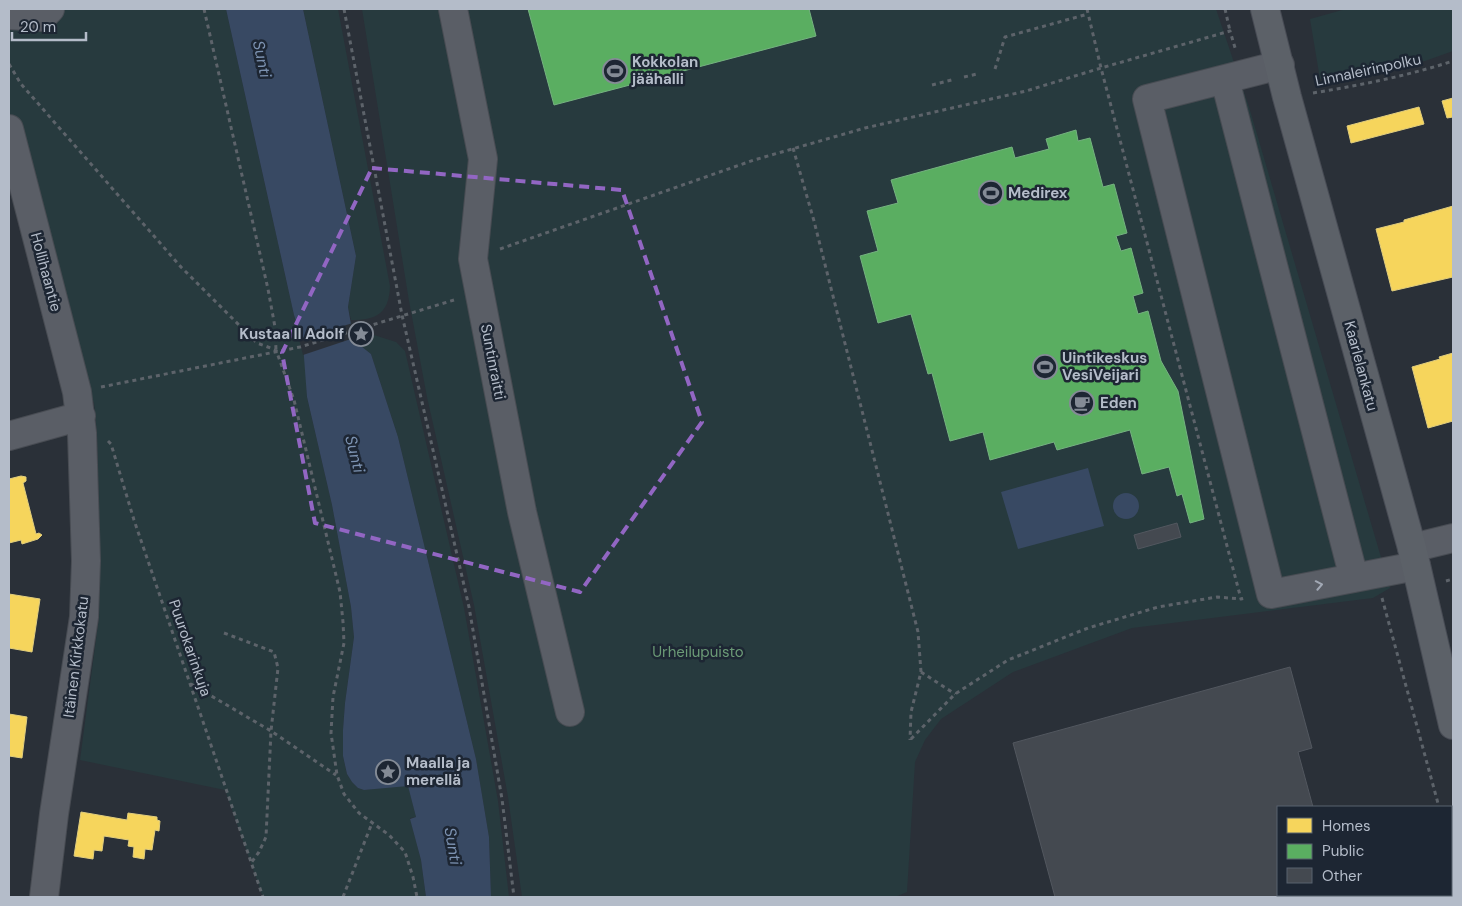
<svg xmlns="http://www.w3.org/2000/svg" width="1462" height="906" font-family="'DM Sans',sans-serif">
  <style>
    .green { fill: #273a3e }
    .water { fill: #384963 }
    .pier { fill: #2a3038 }
    .homes { fill: #f6d55c; stroke: #e2ce7d }
    .public { fill: #5aae61; stroke: #75b280 }
    .building { fill: #444950; stroke: #52575f }
    .lines { fill: none; stroke-linecap: round; stroke-linejoin: round }
    .minor-casing { stroke: #484c53; stroke-width: 30 }
    .major-casing { stroke: #484c55; stroke-width: 30 }
    .path { stroke: #5d636a; stroke-width: 3; stroke-dasharray: 4 4; stroke-linecap: butt }
    .minor { stroke: #5a5e66; stroke-width: 28 }
    .major { stroke: #5c6168; stroke-width: 28 }
    .oneway { stroke: #a2a9b5 }
    .marked { fill: none; stroke: #9266c3; stroke-width: 4; stroke-dasharray: 10 6; stroke-linejoin: round }
    .labels { text-anchor: middle; dominant-baseline: central; stroke-width: 5; stroke-linejoin: round; paint-order: stroke }
    .poi-label { font-size: 15px; font-weight: bold; fill: #b4bcc9; stroke: #1d2633; text-anchor: start }
    .street-label { font-size: 15px; fill: #b4bcc9; stroke: #1d2633 }
    .park-label { font-size: 15px; fill: #6b9a76; stroke: #1d2633 }
    .water-label { font-size: 16px; font-style: italic; fill: #7c92b1; stroke: #1d2633 }
  </style>
  <rect width="100%" height="100%" fill="#2a3038"/>
  <path class="green" d="M9 9H226L294 315 306 362 307 397 332 505 351 607 354 637 345 703 343 730V756L347 774 352 782 358 788 364 790 408 785 416 817 410 818 421 860 426 897H263L225 790 80 760 99 617 100 551 97 434 94 402 67 388 9 155Z
    M303 9H338L390 286C389 314 376 320 351 320L348 307 356 256Z
    M362 9H1216L1249 107 1390 588 1373 598 1132 628 1013 672 941 719 925 740 915 762 907 892 895 897H522L508 797 474 605 427 397 409 301Z
    M1346 9H1453V51L1425 61 1320 79 1310 19Z
    M374 335 396 342 405 351 464 608 498 801 509 897H491L489 837 476 759 398 437 371 354 356 342Z"/>
  <path class="water" d="M226 9H303L356 256 348 307 352 330 356 342 371 354 398 437 476 759 489 837 491 897H426L421 860 410 819 416 817 408 786 364 790 358 788 352 782 347 774 343 756V730L345 703 354 637 351 607 332 505 307 397 303 344 294 315Z
    M1088 468 1104 526 1018 549 1001 492Z
    M1113 506a13 13 0 1 1 26 0a13 13 0 1 1-26 0Z"/>
  <path class="pier" d="M353 323 357 337 303 355 299 339Z"/>
  <path class="homes" d="M1453 98V117L1447 118 1442 101Z
    M1419 107 1424 124 1351 143 1347 126Z
    M1453 206V277L1392 291 1376 229 1404 222V220Z
    M1453 353V421L1428 428 1412 367 1440 359 1439 357Z
    M21 476 26 477V481L23 483 36 534 39 533 42 535 38 539 22 544 21 540 9 543V479Z
    M9 594 40 599 32 652 9 648Z
    M9 714 27 717 22 758 9 756Z
    M81 812 127 820 128 813 157 817V820L160 821 159 831 155 830 152 850 145 849 144 859 133 857 134 847 128 846 129 840 104 836 102 851 94 850 93 859 74 856Z"/>
  <path class="public" d="M528 9H809L816 36 554 105Z
    M1076 130 1078 141 1090 138 1103 187 1114 184 1127 233 1116 236 1121 251 1131 248 1143 293 1133 296 1138 314 1148 311 1161 361 1178 391 1204 519 1190 523 1182 494 1177 496 1169 467 1142 474 1130 430 1057 450 1054 442 990 460 983 432 950 441 932 373 928 374 911 314 878 323 860 256 878 251 867 211 898 203 891 180 1012 147 1015 158 1049 149 1046 139Z"/>
  <path class="building" d="M1177 523 1181 537 1138 549 1134 535Z
    M1290 667 1312 748 1298 752 1313 807H1278V895H1337V897H1055L1013 743Z"/>
  <g class="lines">
    <defs>
      <path id="minor" d="M453 9 483 159 473 259 522 512 570 712
        M9 15 42 17 50 9
        M1280 65 1147 99 1271 594 1416 566
        M1225 80 1354 578
        M9 129 77 392 82 433 86 561 84 617 54 814 44 897
        M9 436 81 416
        M1412 548 1453 538"/>
      <path id="major" d="M1265 9 1287 97 1412 548 1453 725"/>
    </defs>
    <use href="#minor" class="minor-casing"/>
    <use href="#major" class="major-casing"/>
    <path class="path" d="M204 9 268 289 275 327 276 350
      M344 9 402 315 469 607 502 799 514 897
      M1087 9 1101 68 1241 599 1246 598
      M1225 9 1230 31
      M9 64 21 84 181 267 257 343 276 350 294 400 340 592 343 622 344 643 333 697 331 733 337 775 344 794 359 813 389 835 405 852 413 877 417 897
      M995 69 1005 37 1088 14
      M964 77 977 74
      M932 85 955 79
      M1313 93C1361 85 1407 76 1453 61
      M793 148 814 221 918 632 921 672 911 712 910 740
      M500 249 754 160 865 128 1026 91 1101 68 1230 31 1236 51
      M101 387 300 347 454 300
      M108 441 111 444 134 520 263 897
      M1446 581 1453 579
      M1382 598 1439 807
      M224 633 274 652 278 668 271 731 266 837 259 852 251 863
      M921 672 955 694
      M191 684 271 731 336 775
      M911 739 955 694 1008 660 1088 628 1158 607 1217 597 1241 599
      M1451 850 1453 859
      M343 897 372 823"/>
    <use href="#minor" class="minor"/>
    <use href="#major" class="major"/>
  </g>
  <defs><path id="oneway-chevron" d="M-2-3.5L2.5 0L-2 3.5" fill="none" stroke-width="1.6" stroke-linecap="round" stroke-linejoin="round" transform="scale(1.25)"/></defs>
  <use class="oneway" href="#oneway-chevron" transform="translate(1319 585) rotate(-11)"/>
  <path class="marked" d="M372 168 622 190 702 422 580 592 315 523 282 353Z"/>
  <defs>
    <symbol id="stadium-ring" viewBox="-11 -11 22 22"><circle r="9.5" fill="#1d2633" stroke="#848b96" stroke-width="1.5"/><path d="M0-5a6.5 5 0 1 0 0 10a6.5 5 0 1 0 0-10ZM-3.5-1.8h7v3.6h-7Z" fill="#848b96"/></symbol>
    <symbol id="sight-ring" viewBox="-11 -11 22 22"><circle r="9.5" fill="#1d2633" stroke="#848b96" stroke-width="1.5"/><path d="M0-6L1.8-2.2L6-1.7L2.9 1.2L3.7 5.4L0 3.3L-3.7 5.4L-2.9 1.2L-6-1.7L-1.8-2.2Z" fill="#848b96"/></symbol>
    <symbol id="cafe-ring" viewBox="-11 -11 22 22"><circle r="9.5" fill="#1d2633" stroke="#848b96" stroke-width="1.5"/><path d="M-5.5-4.5H6V0H3Q3 3.5 0 3.5H-2.5Q-5.5 3.5-5.5 0ZM3-3.2v2h1.7v-2ZM-6 4.5H4V6H-6Z" fill="#848b96"/></symbol>
  </defs>
  <g fill-rule="evenodd">
    <use href="#stadium-ring" x="601" y="57" width="28" height="28"/>
    <use href="#stadium-ring" x="977" y="179" width="28" height="28"/>
    <use href="#sight-ring" x="347" y="320" width="28" height="28"/>
    <use href="#stadium-ring" x="1031" y="353" width="28" height="28"/>
    <use href="#cafe-ring" x="1068" y="389" width="28" height="28"/>
    <use href="#sight-ring" x="374" y="758" width="28" height="28"/>
  </g>
  <g class="labels">
    <g class="poi-label">
      <text x="632" y="62">Kokkolan<tspan x="632" dy="17">jäähalli</tspan></text>
      <text x="1008" y="193">Medirex</text>
      <text x="344" y="334" text-anchor="end">Kustaa II Adolf</text>
      <text x="1062" y="358">Uintikeskus<tspan x="1062" dy="17">VesiVeijari</tspan></text>
      <text x="1100" y="403">Eden</text>
      <text x="406" y="763">Maalla ja<tspan x="406" dy="17">merellä</tspan></text>
    </g>
    <g class="street-label">
      <text transform="translate(1368 70) rotate(-12)">Linnaleirinpolku</text>
      <text transform="translate(46 272) rotate(75)">Hollihaantie</text>
      <text transform="translate(493 362) rotate(79)">Suntinraitti</text>
      <text transform="translate(1361 366) rotate(75)">Kaarlelankatu</text>
      <text transform="translate(190 648) rotate(71)">Puurokarinkuja</text>
      <text transform="translate(76 657) rotate(-83)">Itäinen Kirkkokatu</text>
    </g>
    <g class="park-label">
      <text x="698" y="652">Urheilupuisto</text>
    </g>
    <g class="water-label">
      <text transform="translate(262 59) rotate(78)">Sunti</text>
      <text transform="translate(355 454) rotate(76)">Sunti</text>
      <text transform="translate(453 846) rotate(81)">Sunti</text>
    </g>
  </g>
  <rect width="1462" height="906" fill="none" stroke="#b4bcc9" stroke-width="20"/>
  <rect x="1277" y="806" width="175" height="90" fill="#1d2633" stroke="#59626f"/>
  <rect x="1287" y="818" width="25" height="15" fill="#f6d55c" stroke="#59626f"/>
  <text x="1322" y="831" font-size="15" fill="#b4bcc9">Homes</text>
  <rect x="1287" y="844" width="25" height="15" fill="#5aae61" stroke="#59626f"/>
  <text x="1322" y="856" font-size="15" fill="#b4bcc9">Public</text>
  <rect x="1287" y="868" width="25" height="15" fill="#444950" stroke="#59626f"/>
  <text x="1322" y="881" font-size="15" fill="#b4bcc9">Other</text>
  <path d="M12 32v8h74v-8" fill="none" stroke="#b4bcc9" stroke-width="2.5"/>
  <text x="20" y="32" font-size="15" fill="#b4bcc9" stroke="#1d2633" stroke-width="4" paint-order="stroke">20 m</text>
</svg>
